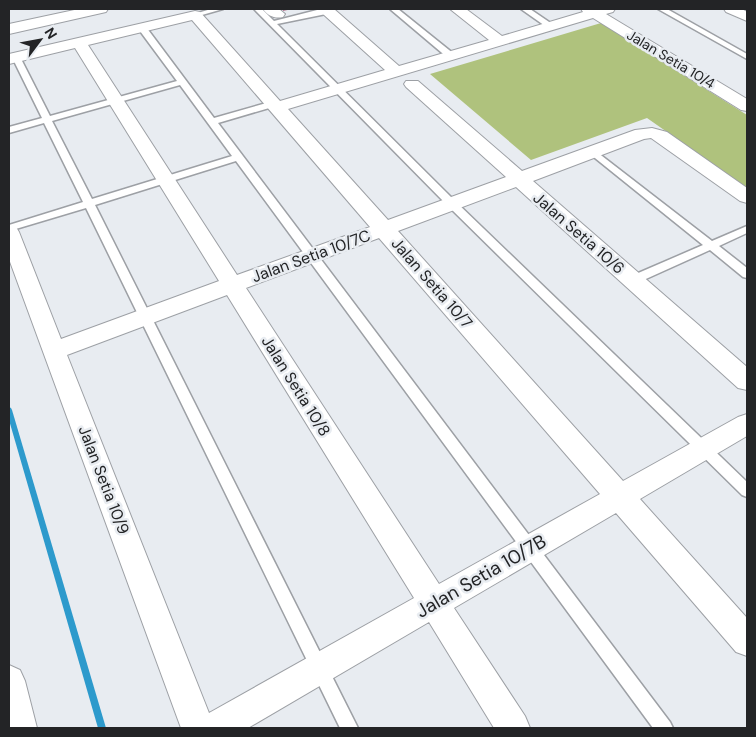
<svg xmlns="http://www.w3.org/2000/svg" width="756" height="737" font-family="'DM Sans',sans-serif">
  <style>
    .green { fill: #afc27d }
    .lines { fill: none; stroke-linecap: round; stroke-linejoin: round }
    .stream { fill: #2d9acc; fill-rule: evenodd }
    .lane-casing { stroke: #9da0a5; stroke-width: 3 }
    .street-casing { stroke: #9da0a5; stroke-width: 2 }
    .secondary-casing { stroke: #9da0a5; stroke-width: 2 }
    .lane { fill: #fff; fill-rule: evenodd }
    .street { fill: #fff; fill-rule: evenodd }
    .secondary { fill: #fff; fill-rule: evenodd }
    .shaded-wall { fill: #b2718d }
    .labels { text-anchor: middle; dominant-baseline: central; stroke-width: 5; stroke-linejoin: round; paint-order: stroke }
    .far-street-label { font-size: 14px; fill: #232426; stroke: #e8ecf1 }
    .street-label { font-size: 16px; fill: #232426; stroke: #e8ecf1 }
    .near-street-label { font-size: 19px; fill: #232426; stroke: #e8ecf1 }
  </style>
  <rect width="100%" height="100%" fill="#e8ecf1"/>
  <path class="green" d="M601 23 747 115V188L647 118 531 160 430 74Z"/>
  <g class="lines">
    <path class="stream" d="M9 407 11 408 12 410 106 728H98L9 420Z"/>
    <defs>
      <path id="lane" d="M211 9H223L195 17 191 15Z
        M254 9H262L274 21 321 9H331V13L277 24 456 202 747 482V497L742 495 448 206Z
        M390 9H398L454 54V58H448Z
        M521 9H530L555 26 548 28Z
        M658 9H667L747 54V59Z
        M140 27H146L214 118 270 102H276V106L218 123 670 722 673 728H653L236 161 95 205 358 728H340L86 208 9 231V225L83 202 44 123 9 133V127L42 118 12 57 16 55 20 57 50 116 177 81 140 31ZM180 85 232 156 92 199 52 121Z
        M593 149 712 241 747 226V233L719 246 747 268V278L743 277 710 250 637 283H629L627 280 629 277 703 245 590 154 588 152Z"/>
      <path id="street" d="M263 9H279L285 14 283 17C275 19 268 16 263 9Z
        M322 9H334L399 66 489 40 450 9H466L502 36 583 12 581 9H615L613 12 606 14 747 99V111L741 110 593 18 288 109 388 220 506 177 406 87 404 84 406 81H418L522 171 635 130 652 128 667 132 747 188V203L740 201 651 138 644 139 533 181 747 367V390L738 388 516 187 398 231 623 481 738 417 747 414V436L640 499 747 618V656L736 652 616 513 454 608 525 716 530 728H494L429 622 248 728H181L9 259V225L16 227 19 232 61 339 219 281 75 48 9 64V54L195 11 200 12 280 101 385 70 323 14 321 11ZM192 20 370 227 237 275 88 45ZM379 238 600 494 439 584 246 288ZM227 295 414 598 209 713 67 355Z
        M724 9H742L747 12V21L726 12Z
        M9 665 20 670 25 681 37 728H9Z"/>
      <path id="secondary" d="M79 9H108L106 12 9 34V24Z"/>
    </defs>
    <use href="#lane" class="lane-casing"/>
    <use href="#street" class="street-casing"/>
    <use href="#secondary" class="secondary-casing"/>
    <use href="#lane" class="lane"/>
    <use href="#street" class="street"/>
    <use href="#secondary" class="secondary"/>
  </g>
  <path class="shaded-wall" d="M283 9H292L283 11Z"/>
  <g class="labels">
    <g class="far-street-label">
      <text transform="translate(671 59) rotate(31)">Jalan Setia 10/4</text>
    </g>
    <g class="street-label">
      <text transform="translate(579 233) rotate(41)">Jalan Setia 10/6</text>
      <text transform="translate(311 256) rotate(-20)">Jalan Setia 10/7C</text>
      <text transform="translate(432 283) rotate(49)">Jalan Setia 10/7</text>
      <text transform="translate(296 386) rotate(58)">Jalan Setia 10/8</text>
      <text transform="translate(104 480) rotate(69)">Jalan Setia 10/9</text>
    </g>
    <g class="near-street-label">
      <text transform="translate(481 576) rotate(-30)">Jalan Setia 10/7B</text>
    </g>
  </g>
  <rect width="756" height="737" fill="none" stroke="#232426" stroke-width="20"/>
  <g transform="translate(40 40) rotate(58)" stroke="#e8ecf1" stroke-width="4" paint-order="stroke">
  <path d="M0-4L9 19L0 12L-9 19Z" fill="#232426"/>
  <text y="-8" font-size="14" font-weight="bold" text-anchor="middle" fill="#232426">N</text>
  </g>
</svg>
